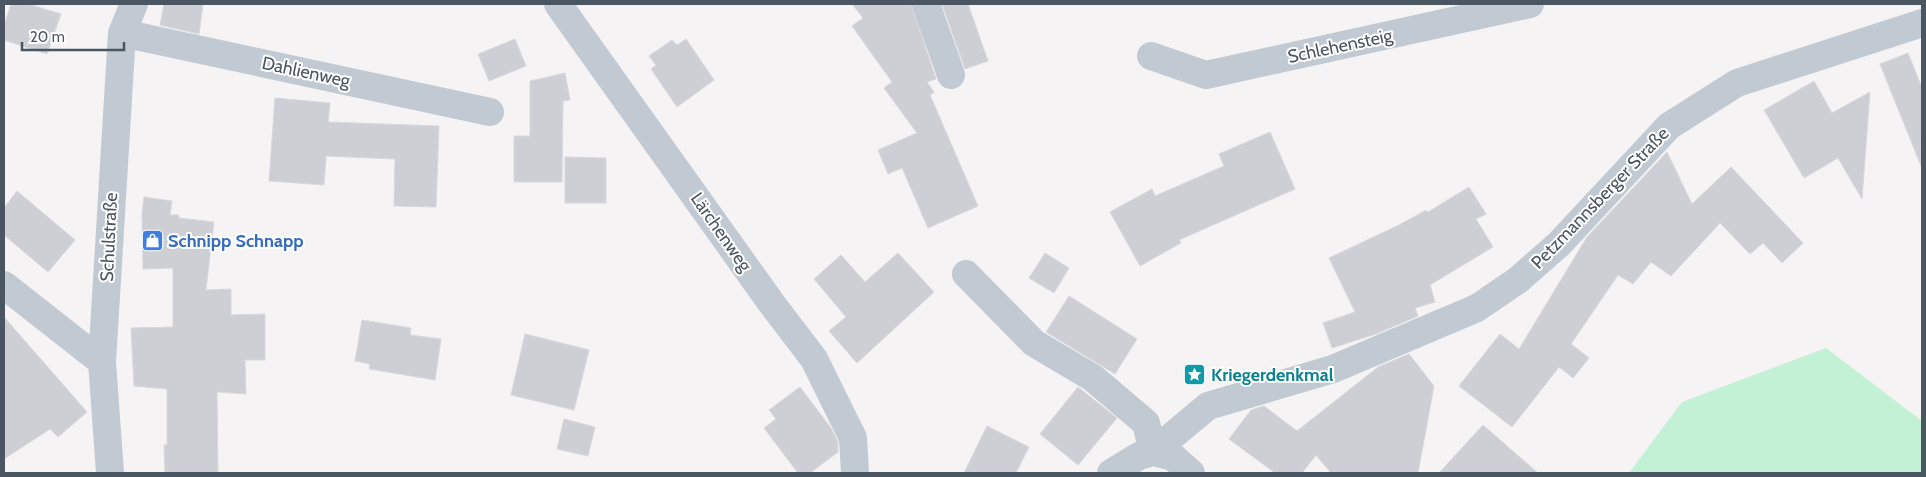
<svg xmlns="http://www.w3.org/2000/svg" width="1926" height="477" font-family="Cabin,sans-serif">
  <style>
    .green { fill: #c3f1d5 }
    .building { fill: #cdcfd5; stroke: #d7d9de }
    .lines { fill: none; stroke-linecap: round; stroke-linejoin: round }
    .minor { stroke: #c1cad2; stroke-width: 28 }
    .labels { text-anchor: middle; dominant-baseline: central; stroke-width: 4; stroke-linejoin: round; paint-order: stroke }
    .street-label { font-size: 18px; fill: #4a5661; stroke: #fff }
    .shop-label { font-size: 18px; font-weight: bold; fill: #366cbe; stroke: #fff; text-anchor: start }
    .culture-label { font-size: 18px; font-weight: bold; fill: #0d838f; stroke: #fff; text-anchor: start }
  </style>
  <rect width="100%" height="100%" fill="#f5f3f3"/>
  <path class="green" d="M1826 348 1922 421V473H1629L1682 402Z"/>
  <path class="building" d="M11 4H28L61 14 47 54 4 40V26Z
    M164 4H203L199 34 160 25Z
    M852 4H911L936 79 927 82 934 92 930 95 978 206 928 228 902 168 888 174 878 150 917 133 884 88 892 82 852 26 863 18Z
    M942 4H968L988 61 965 69Z
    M515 39 526 66 489 81 478 54Z
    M686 39 714 80 677 107 651 69 656 65 649 56 672 40 677 45Z
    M1908 53 1922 88 1921 166 1880 64Z
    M565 73 570 100 563 101 562 182H514V136H530V81Z
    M1814 81 1832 113 1870 92 1862 199 1838 158 1804 178 1764 110Z
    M275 98 330 103 328 122 439 126 436 207 394 206 395 159 326 156 324 185 269 181Z
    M1270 132 1295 189 1179 240 1181 243 1140 266 1110 212 1152 189 1155 196 1224 166 1219 154Z
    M1667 152 1692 204 1731 167 1803 243 1782 263 1763 243 1750 254 1720 223 1671 276 1651 262 1633 284 1618 275 1571 344 1589 358 1573 378 1559 367 1512 427 1459 386 1500 334 1519 349 1587 237Z
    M565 157 606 158V203H565Z
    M1469 187 1486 214 1476 219 1493 247 1430 285 1435 302 1415 308 1418 316 1376 334 1332 348 1323 323 1355 312 1329 258 1399 225 1426 210 1428 212Z
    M17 191 75 240 48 272 4 235V208Z
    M144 197 172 201 170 215H179V218L214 222 206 290 231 289V315L265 314V360H245L246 394 217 392 218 473H165L164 445H167V389L134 386 131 328 173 327V268L143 269 142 213Z
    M898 253 934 292 857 363 829 331 846 317 814 279 841 255 865 282Z
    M1045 253 1069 268 1054 293 1029 278Z
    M1069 296 1137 339 1115 374 1046 332Z
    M4 317 87 412 58 437 50 429 4 459Z
    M362 320 411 328 410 335 441 339 435 380 369 369 370 364 355 361Z
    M525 334 589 350 574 410 511 395Z
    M1409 354 1434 386 1418 473H1331L1316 455 1302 473H1275L1229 439 1251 410 1264 406 1297 431 1378 367Z
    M800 387 831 428 838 442V452L810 473H798L764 428 776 419 769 410Z
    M1078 387 1117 418 1078 465 1040 434Z
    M564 419 595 427 588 456 557 449Z
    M1483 425 1538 473H1439Z
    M987 426 1029 447 1016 473H964Z"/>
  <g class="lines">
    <path class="minor" d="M558 4 772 304 814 359 853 438 855 473
      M926 4 951 75
      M122 33 490 112
      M1151 56 1206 75 1530 4
      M966 274 1034 343 1093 378 1146 423 1153 452
      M4 285 102 362
      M1153 452 1173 457 1191 473
      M110 473 102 362 122 33 134 4
      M1111 473 1139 456 1153 452 1208 406 1333 369 1477 308 1518 280 1559 244 1669 126 1737 83 1922 23"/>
  </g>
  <defs>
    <symbol id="shop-square" viewBox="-11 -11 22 22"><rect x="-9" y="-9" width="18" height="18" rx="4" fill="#3f7fe0" stroke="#fff"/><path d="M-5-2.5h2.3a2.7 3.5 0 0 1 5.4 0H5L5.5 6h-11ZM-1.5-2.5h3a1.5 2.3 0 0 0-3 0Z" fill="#fff"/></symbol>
    <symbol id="sight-square" viewBox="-11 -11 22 22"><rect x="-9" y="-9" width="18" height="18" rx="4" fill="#0f9aa8" stroke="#fff"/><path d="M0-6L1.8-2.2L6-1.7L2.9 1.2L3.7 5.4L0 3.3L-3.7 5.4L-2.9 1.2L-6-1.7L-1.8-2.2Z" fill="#fff"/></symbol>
  </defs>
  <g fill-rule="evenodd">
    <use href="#shop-square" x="140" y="228" width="25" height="25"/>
    <use href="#sight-square" x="1182" y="362" width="25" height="25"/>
  </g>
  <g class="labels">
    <g class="street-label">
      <text transform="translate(1340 46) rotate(-12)">Schlehensteig</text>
      <text transform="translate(306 72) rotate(12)">Dahlienweg</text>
      <text transform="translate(1600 198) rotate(-46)">Petzmannsberger Straße</text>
      <text transform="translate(721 232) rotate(55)">Lärchenweg</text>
      <text transform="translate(109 237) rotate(-87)">Schulstraße</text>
    </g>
    <g class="shop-label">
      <text x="168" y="241">Schnipp Schnapp</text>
    </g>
    <g class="culture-label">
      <text x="1211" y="375">Kriegerdenkmal</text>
    </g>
  </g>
  <rect width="1926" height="477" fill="none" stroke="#4a5661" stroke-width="10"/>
  <path d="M22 42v8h102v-8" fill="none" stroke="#4a5661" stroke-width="2.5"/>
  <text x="30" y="42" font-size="15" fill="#4a5661" stroke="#ffffff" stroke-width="4" paint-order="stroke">20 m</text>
</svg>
